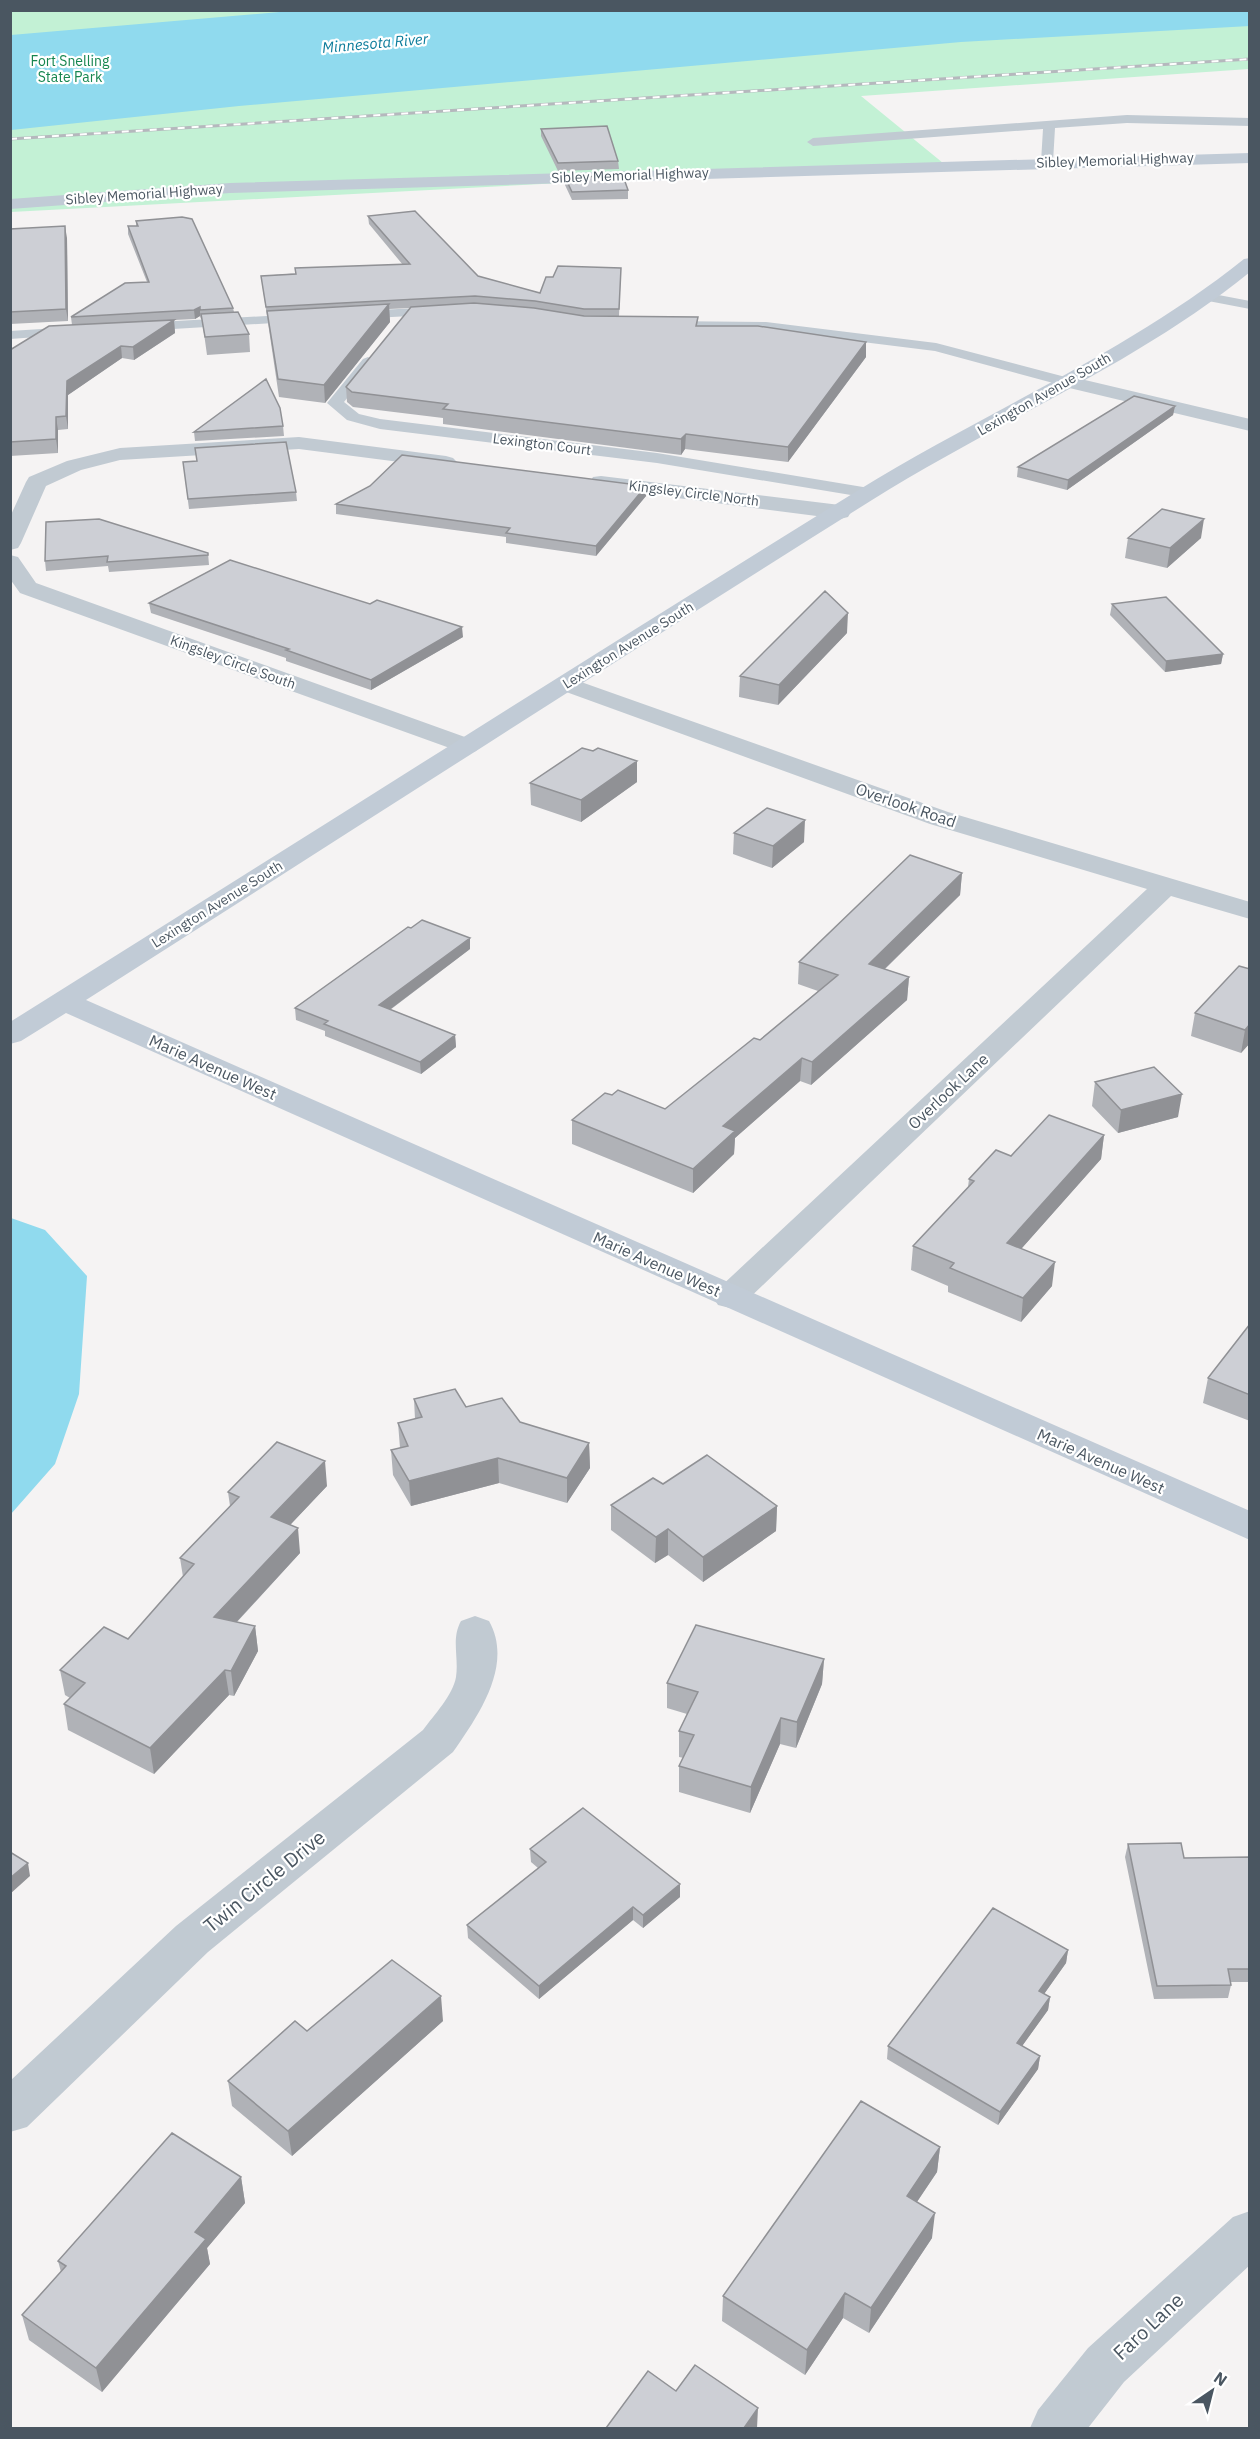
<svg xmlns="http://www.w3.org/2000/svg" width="1260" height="2439" font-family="'IBM Plex Sans',sans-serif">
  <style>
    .green { fill: #c3f1d5 }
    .water { fill: #90daee }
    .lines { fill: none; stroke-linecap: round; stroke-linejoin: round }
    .lane { fill: #c1cad2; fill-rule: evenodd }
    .street { fill: #c1cad2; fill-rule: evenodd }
    .secondary { fill: #c1cbd6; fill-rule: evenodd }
    .rail-casing { stroke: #b5b8bd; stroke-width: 3 }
    .rail { stroke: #fff; stroke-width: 2; stroke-dasharray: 7; stroke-linecap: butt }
    .wall { fill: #b0b2b7 }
    .shaded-wall { fill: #909195 }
    .building { fill: #cdcfd5; stroke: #909195; stroke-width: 1.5 }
    .labels { text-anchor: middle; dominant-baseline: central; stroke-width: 4.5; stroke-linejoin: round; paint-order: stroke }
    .far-park-label { font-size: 14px; fill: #17864f; stroke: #fff }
    .far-street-label { font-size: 14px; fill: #4a5661; stroke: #fff }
    .far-water-label { font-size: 15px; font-style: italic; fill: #0c7c9b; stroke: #fff }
    .street-label { font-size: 16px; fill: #4a5661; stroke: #fff }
    .near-street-label { font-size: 20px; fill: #4a5661; stroke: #fff }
  </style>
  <rect width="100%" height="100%" fill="#f5f3f3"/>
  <path class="green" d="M11 11H1249V69L861 96 943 163 11 212Z"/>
  <path class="water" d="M291 11 1249 10 1250 26 961 42 239 106 11 130V35Z
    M11 1218 45 1230 87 1276 79 1394 55 1464 11 1514Z"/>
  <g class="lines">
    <path class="lane" d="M1127 115 1250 118V126L1127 123 1055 128 1053 162 1047 166 1041 162 1043 129 813 146 807 142 813 138Z
      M1208 293 1250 301V309L1203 300V294Z
      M442 307 449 311 447 314 355 319 348 315 355 311Z
      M301 314 306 315 308 318 306 321 140 331 133 327 140 323Z
      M663 321 766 322 936 343 1073 379 1076 382 1068 387 935 351 766 330 658 328 656 325 658 322Z
      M73 327 80 331 78 334 10 339V331Z
      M368 357 376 362 344 402 359 414 380 419 657 453 869 488 877 493 869 498 657 463 380 429 347 420 327 403 363 359Z"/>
    <path class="street" d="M1068 376 1250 419V431L1061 386 1058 382 1061 378Z
      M299 437 446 456 453 458 457 462 453 466 446 468 299 449 120 460 81 470 46 486 21 543 18 548 10 550V517L26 482 29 477 67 461 120 448Z
      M601 476 840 505 848 507 851 512 848 517 840 519 593 487 590 482 593 477Z
      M10 555 18 557 36 583 476 741 480 746 476 751 467 754 458 751 20 593 10 579Z
      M567 677 948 812 1250 902V919L1171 896 742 1305 730 1308 718 1305 713 1297 718 1289 1147 889 930 824 558 689 555 684 558 679Z
      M475 1616 489 1621C514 1665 478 1716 453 1752L208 1952 27 2127 10 2132V2081L176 1926 423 1730C434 1715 453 1695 456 1677 459 1657 451 1639 461 1621Z
      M1250 2211V2265L1124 2382 1088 2428H1030L1038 2410 1088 2348 1233 2217Z"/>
    <path class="secondary" d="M1250 153V163L230 193 10 209V199L230 183Z
      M1250 258V272C1135 365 996 422 872 500 609 665 348 833 86 1000L1250 1511V1540L66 1013 21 1041 10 1044V1022C293 845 574 666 857 491 985 412 1125 354 1244 259Z"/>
    <defs>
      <path id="rail" d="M10 139 1250 59"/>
    </defs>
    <use href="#rail" class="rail-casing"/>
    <use href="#rail" class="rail"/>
  </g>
  <path class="wall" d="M541 129 618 161 619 169 558 171 541 136Z
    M565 177 628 190V199L572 200 565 185Z
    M368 216 478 276 540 293 553 277 621 268 619 316 698 317 697 326 866 357 788 462 685 449 681 455 443 424V418L353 407 347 402 346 387 410 308 389 309 390 322 325 403 279 397 261 276 403 265 369 224Z
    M136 221 233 308 234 312 249 334 250 352 207 355 202 319H201L200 316 195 319 174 320 175 333 134 360 122 358 68 395V429L58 430V453L10 456V350L72 325 71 317 147 282 128 234V226H136Z
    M10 229 67 238 68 321 10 324Z
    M1175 406 1173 415 1067 490 1017 477 1018 467Z
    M283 426 284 436 195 441 194 432Z
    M183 462 296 492 297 501 189 509Z
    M370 486H646V496L596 556 506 543V537L336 514V504Z
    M46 522 208 553 209 565 109 572 108 566 46 571 45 561Z
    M1128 538H1201L1167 568 1125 558Z
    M149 603 370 604 463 637 371 690 286 661V658L151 613Z
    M1112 604 1223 654 1221 664 1165 672 1110 615Z
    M847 633 778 705 739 697 740 676Z
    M637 782 581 822 531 805 530 783Z
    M734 833 804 842 772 868 733 854Z
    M962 873 960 895 885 969 909 977 907 1000 811 1085 800 1081 735 1138 734 1154 693 1193 572 1144V1120L612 1095 665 1109 760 1040 818 991 798 984 799 962Z
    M470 949 390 1010 455 1035 456 1047 421 1074 325 1036V1031L296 1020 295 1008Z
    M1250 969V1043L1241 1053 1191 1036 1195 1013Z
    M1095 1082 1178 1117 1118 1133 1092 1106Z
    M1104 1135 1101 1159 1021 1249 1052 1286 1021 1322 948 1292V1286L911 1270 913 1246 968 1187 969 1179 1011 1156Z
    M1250 1324V1421L1203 1403 1208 1378Z
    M414 1399 466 1407 589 1443 590 1468 567 1503 499 1483 411 1506 393 1475 391 1450 400 1448 398 1423 415 1419Z
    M663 1484 777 1506 776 1531 703 1582 668 1555 655 1563 611 1530V1505Z
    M327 1486 290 1525 300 1553 237 1622 255 1626 258 1651 234 1696 229 1695 154 1774 68 1730 64 1704 70 1698 65 1695 60 1670 128 1639 183 1577 180 1558 230 1506 228 1492Z
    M824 1659 822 1684 796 1748 780 1744 750 1813 679 1792V1766L684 1758 679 1757V1731L687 1714 667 1708V1683Z
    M1128 1844 1184 1858 1250 1857V1982H1231V1985L1228 1998 1154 1999 1125 1857Z
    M530 1849 680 1897 643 1928 633 1920 539 1999 468 1938 467 1925 538 1868 531 1862Z
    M1068 1950 1066 1963 1044 1994 1050 1997 1048 2010 1022 2046 1040 2056 1038 2069 998 2125 887 2059 888 2046Z
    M443 2021 292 2156 232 2106 228 2081 307 2031Z
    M940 2147 937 2172 917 2202 932 2238 869 2333 843 2318 805 2375 722 2321 723 2296Z
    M241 2177 245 2203 207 2248 210 2264 102 2392 29 2340 22 2315 61 2272 58 2261Z"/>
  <path class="shaded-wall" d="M65 226 67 238 68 321 66 309Z
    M389 304 390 322 325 403 324 385Z
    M200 307V316L195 319 194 310Z
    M174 320 175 333 134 360 133 347Z
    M866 342V357L788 462V447Z
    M121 346 122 358 68 395V429L66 416 67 381Z
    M1175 406 1173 415 1067 490 1068 480Z
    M56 417 58 430V453L56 439Z
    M686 434 685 449 681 455V439Z
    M646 486V496L596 556V546Z
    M1204 519 1201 538 1167 568 1170 548Z
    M848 613 847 633 778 705 779 685Z
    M462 627 463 637 371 690V680Z
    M1223 654 1221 664 1165 672 1166 661Z
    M637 761V782L581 822V800Z
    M805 820 804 842 772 868 773 846Z
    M962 873 960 895 867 986 869 964Z
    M470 938V949L380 1017 379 1005Z
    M909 977 907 1000 811 1085 812 1062Z
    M1250 1024V1043L1241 1053 1245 1030Z
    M455 1035 456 1047 421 1074 420 1062Z
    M802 1058 800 1081 735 1138 734 1154 693 1193V1169L723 1126Z
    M1182 1094 1178 1117 1118 1133 1121 1110Z
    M1104 1135 1101 1159 1005 1267 1007 1243Z
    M1055 1262 1052 1286 1021 1322 1023 1298Z
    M589 1443 590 1468 567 1503V1478Z
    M498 1458 499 1483 411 1506 409 1481Z
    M325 1461 327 1486 274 1542 271 1517Z
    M777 1506 776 1531 703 1582V1557Z
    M298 1528 300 1553 218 1642 214 1617Z
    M668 1529V1555L655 1563 656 1537Z
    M255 1626 258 1651 234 1696 231 1671Z
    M824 1659 822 1684 796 1748 797 1722Z
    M225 1670 229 1695 154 1774 150 1748Z
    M781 1718 780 1744 750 1813 751 1787Z
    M28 1863 30 1876 10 1894V1878Z
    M680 1884V1897L643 1928V1915Z
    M633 1907V1920L539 1999V1986Z
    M1068 1950 1066 1963 1037 2004 1039 1991Z
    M441 1996 443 2021 292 2156 288 2131Z
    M1050 1997 1048 2010 1015 2056 1017 2043Z
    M1040 2056 1038 2069 998 2125 1000 2112Z
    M940 2147 937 2172 904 2221 907 2196Z
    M241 2177 245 2203 207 2248 210 2264 102 2392 96 2368 195 2232Z
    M935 2213 932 2238 869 2333 871 2308Z
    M845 2293 843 2318 805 2375 807 2350Z
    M758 2408 757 2428H744Z"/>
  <path class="building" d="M607 126 618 161 558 163 541 129Z
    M623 176 628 190 572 192 565 177Z
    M415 211 478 276 540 293 546 277H553L558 266 621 268 619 309H584L535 301 475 296 266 307 261 276 296 274 295 268 410 264 368 216Z
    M182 217 192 219 233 308 200 310V307L194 310 71 317 125 283 149 282 128 226H138L136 221Z
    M65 226 66 309 10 312V229Z
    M474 303 534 308 584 316 698 317 696 326H758L866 342 788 447 686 434 681 439 443 409 448 404 352 392 346 387 411 307Z
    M389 304 324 385 278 379 267 311Z
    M238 312 249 334 205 337 201 314Z
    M174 320 133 347 121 346 67 381 66 416 56 417V439L10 442V350L49 326Z
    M266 379 280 408 283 426 194 432Z
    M1134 396 1175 406 1068 480 1018 467Z
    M286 442 296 492 188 499 183 462 197 461 195 448Z
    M402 455 646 486 596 546 506 533 510 528 336 504 370 486Z
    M1162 509 1204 519 1170 548 1128 538Z
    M99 519 208 553V555L107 562 108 556 45 561 46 522Z
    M230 560 370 604 377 600 462 627 371 680 286 650 289 649 149 603Z
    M825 591 848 613 779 685 740 676Z
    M1166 597 1223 654 1166 661 1112 604Z
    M582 748 593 751 598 748 637 761 581 800 530 783Z
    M767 808 805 820 773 846 734 833Z
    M910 855 962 873 869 964 909 977 812 1062 802 1058 723 1126 735 1131 693 1169 572 1120 605 1093 612 1095 618 1090 665 1109 754 1038 760 1040 838 975 799 962Z
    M422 920 470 938 379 1005 455 1035 420 1062 324 1024 328 1021 295 1008 408 927 411 928Z
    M1239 966 1250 969V1024L1245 1030 1195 1013Z
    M1154 1067 1182 1094 1121 1110 1095 1082Z
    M1049 1115 1104 1135 1007 1243 1055 1262 1023 1298 950 1268 954 1263 913 1246 974 1181 969 1179 996 1150 1011 1156Z
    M1250 1324V1395L1208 1378Z
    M455 1389 466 1407 502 1398 520 1422 589 1443 567 1478 498 1458 409 1481 391 1450 408 1446 398 1423 422 1417 414 1399Z
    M277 1442 325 1461 271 1517 298 1528 214 1617 255 1626 231 1671 225 1670 150 1748 64 1704 85 1683 60 1670 104 1627 128 1639 194 1564 180 1558 239 1497 228 1492Z
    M707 1455 777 1506 703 1557 668 1529 656 1537 611 1505 653 1478 663 1484Z
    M696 1625 824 1659 797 1722 781 1718 751 1787 679 1766 694 1735 679 1731 698 1692 667 1683Z
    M583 1808 680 1884 643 1915 633 1907 539 1986 467 1925 546 1862 530 1849Z
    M1181 1843 1184 1858 1250 1857V1969H1228L1231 1985 1157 1986 1128 1844Z
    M10 1852 28 1863 10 1878Z
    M993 1908 1068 1950 1039 1991 1050 1997 1017 2043 1040 2056 1000 2112 888 2046Z
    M392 1960 441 1996 288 2131 228 2081 295 2021 307 2031Z
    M861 2101 940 2147 907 2196 935 2213 871 2308 845 2293 807 2350 723 2296Z
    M172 2133 241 2177 195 2232 206 2239 96 2368 22 2315 66 2266 58 2261Z
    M695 2365 758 2408 744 2428H606L648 2371 676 2391Z"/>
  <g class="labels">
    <g class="far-park-label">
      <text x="70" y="61">Fort Snelling<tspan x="70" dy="16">State Park</tspan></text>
    </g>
    <g class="far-street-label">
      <text transform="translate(1115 160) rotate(-2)">Sibley Memorial Highway</text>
      <text transform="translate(630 175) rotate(-2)">Sibley Memorial Highway</text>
      <text transform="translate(144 194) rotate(-4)">Sibley Memorial Highway</text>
      <text transform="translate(1044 394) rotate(-30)">Lexington Avenue South</text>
      <text transform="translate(542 444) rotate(7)">Lexington Court</text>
      <text transform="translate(694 493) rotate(7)">Kingsley Circle North</text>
      <text transform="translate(628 645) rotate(-32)">Lexington Avenue South</text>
      <text transform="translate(233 662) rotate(20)">Kingsley Circle South</text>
      <text transform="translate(217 904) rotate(-32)">Lexington Avenue South</text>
    </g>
    <g class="far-water-label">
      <text transform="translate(375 43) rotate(-5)">Minnesota River</text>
    </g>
    <g class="street-label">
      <text transform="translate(906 805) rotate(19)">Overlook Road</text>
      <text transform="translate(213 1067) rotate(24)">Marie Avenue West</text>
      <text transform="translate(948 1091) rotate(-43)">Overlook Lane</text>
      <text transform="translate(657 1264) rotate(24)">Marie Avenue West</text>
      <text transform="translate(1101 1461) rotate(24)">Marie Avenue West</text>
    </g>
    <g class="near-street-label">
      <text transform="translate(264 1881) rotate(-39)">Twin Circle Drive</text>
      <text transform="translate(1148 2326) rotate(-43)">Faro Lane</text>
    </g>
  </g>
  <rect width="1260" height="2439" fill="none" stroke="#4a5661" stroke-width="24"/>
  <g transform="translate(1212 2391) rotate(35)" stroke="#ffffff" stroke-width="4.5" paint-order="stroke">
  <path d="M0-4.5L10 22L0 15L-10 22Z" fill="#4a5661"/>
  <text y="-9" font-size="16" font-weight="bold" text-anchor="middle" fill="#4a5661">N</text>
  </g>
</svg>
